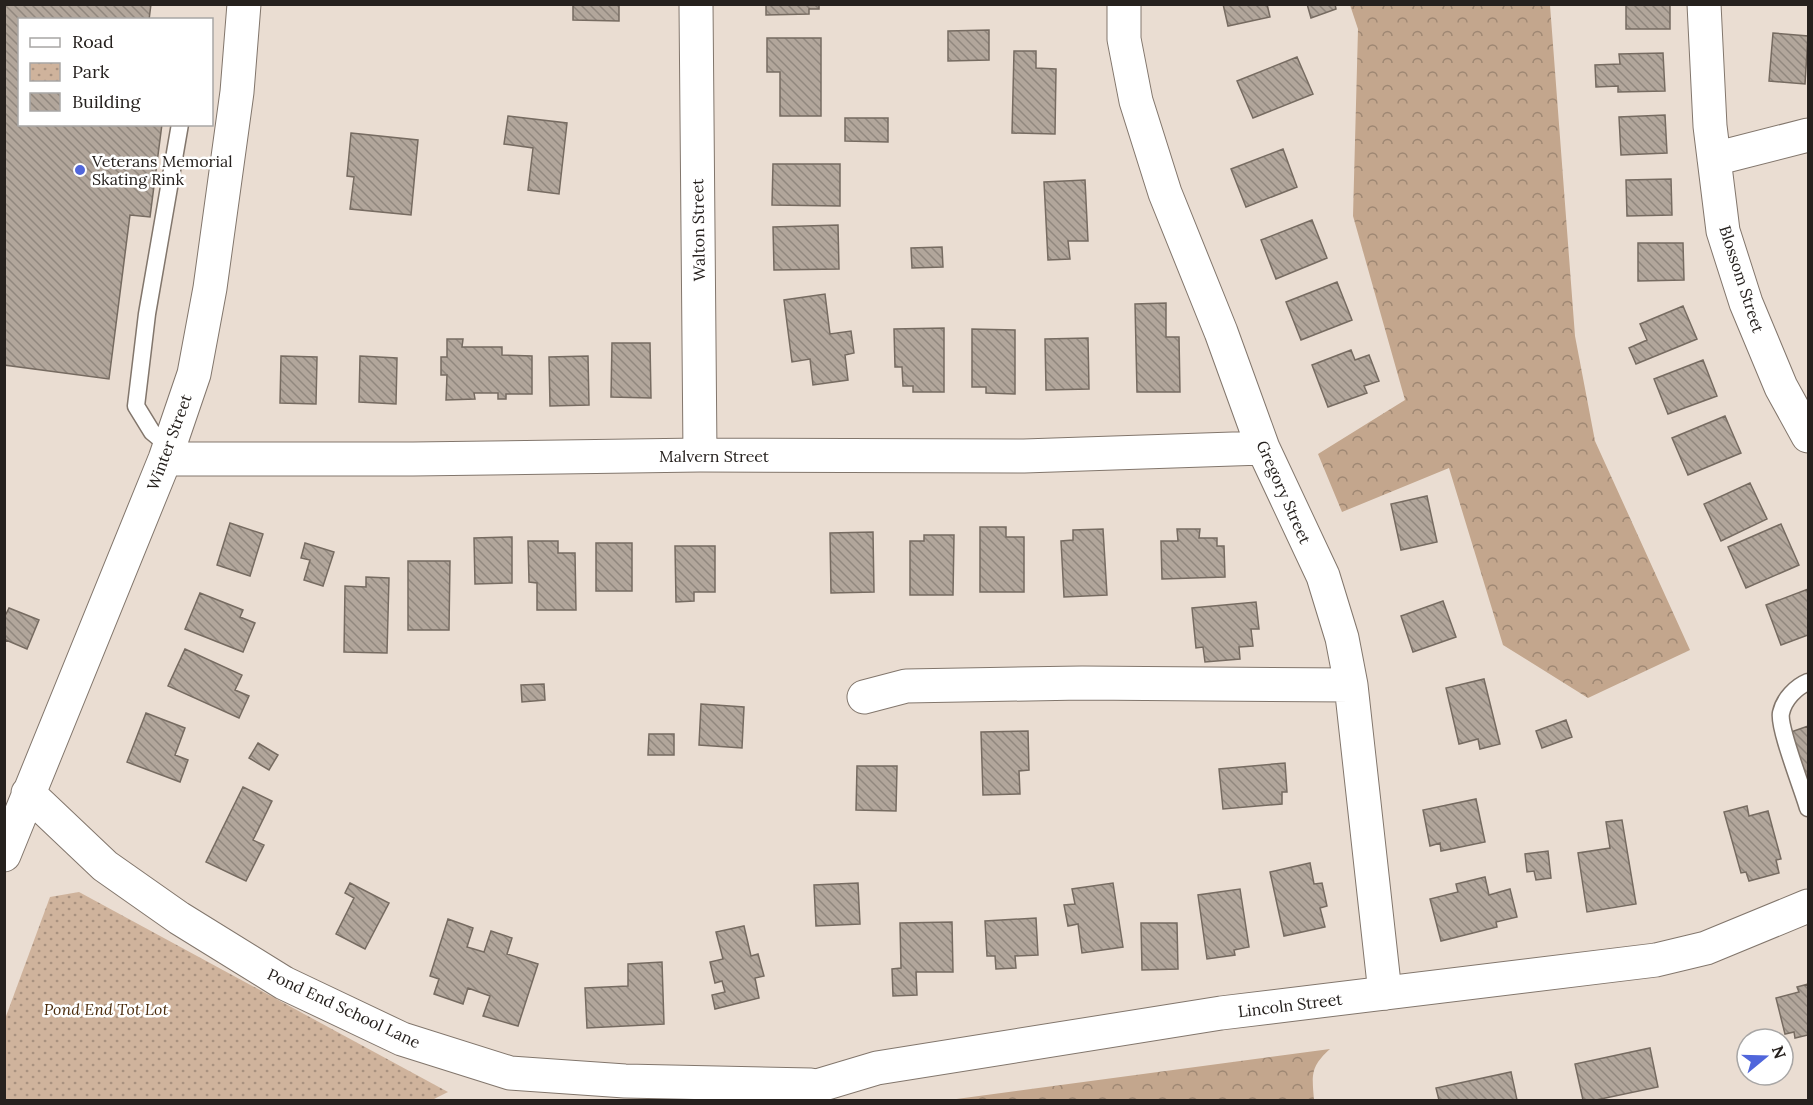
<svg xmlns="http://www.w3.org/2000/svg" width="1813" height="1105" font-family="Lora,serif">
  <style>
    .forest { fill: url(#forest-crowns) }
    .park { fill: url(#park-dots) }
    .building { fill: url(#building-back-hatch); stroke: #766b61; stroke-width: 1.5 }
    .lines { fill: none; stroke-linecap: round; stroke-linejoin: round }
    .service-casing { stroke: #82766c; stroke-width: 19 }
    .minor-casing { stroke: #82766c; stroke-width: 35 }
    .tertiary-casing { stroke: #82766c; stroke-width: 35 }
    .service { stroke: #fff; stroke-width: 16 }
    .minor { stroke: #fff; stroke-width: 33 }
    .tertiary { stroke: #fff; stroke-width: 33 }
    .poi-dot { fill: #5066db; stroke: #fff; stroke-width: 2 }
    .labels { text-anchor: middle; dominant-baseline: central; stroke-width: 5; stroke-linejoin: round; paint-order: stroke }
    .poi-label { font-size: 16px; fill: #26211e; stroke: #fff; text-anchor: start }
    .street-label { font-size: 16px; fill: #26211e; stroke: #fff }
    .park-label { font-size: 16px; font-style: italic; fill: #4b2c0d; stroke: #fff }
  </style>
  <defs>
    <pattern id="forest-crowns" width="20" height="18" patternUnits="userSpaceOnUse" patternTransform="scale(1.5)"><rect width="20" height="18" fill="#c3a68d"/><path d="M2 6a3 3 0 1 1 6 0M12 15a3 3 0 1 1 6 0" fill="none" stroke="#9e8773"/></pattern>
    <pattern id="park-dots" width="8" height="8" patternUnits="userSpaceOnUse" patternTransform="scale(1.5)"><rect width="8" height="8" fill="#cfb39c"/><path d="M2 2h.1M6 6h.1" fill="none" stroke="#a8917f" stroke-width="1.8" stroke-linecap="round"/></pattern>
    <pattern id="building-back-hatch" width="6" height="6" patternUnits="userSpaceOnUse" patternTransform="scale(1.5)"><rect width="6" height="6" fill="#b2a69b"/><path d="M-1 5l2 2M0 0l6 6M5-1l2 2" fill="none" stroke="#91877e"/></pattern>
  </defs>
  <rect width="100%" height="100%" fill="#eaddd2"/>
  <path class="forest" d="M1350 5H1550L1575 336 1595 441 1690 650 1588 698 1503 645 1449 468 1342 512 1318 454 1405 400 1353 216 1358 29Z
    M1330 1049C1310 1067 1312 1075 1314 1100H949Z"/>
  <path class="park" d="M79 892 448 1092 432 1100H5V1019L50 897Z"/>
  <path class="building" d="M4 4H151L149 20H20V124H162L150 217 130 215 109 379 4 365Z
    M573 4H619V21L573 20Z
    M766 4H819V9H809V14L766 15Z
    M1223 4H1267L1270 17 1228 26Z
    M1307 4H1335L1336 9 1311 18Z
    M1626 4H1670V29H1626Z
    M989 30V60L948 61V31Z
    M1773 33 1808 36 1805 84 1769 81Z
    M767 38H821V116H780V72H767Z
    M1014 51H1036V68L1056 69 1055 134 1012 133Z
    M1663 53 1665 91 1618 92V86L1596 87 1595 65 1620 64 1619 54Z
    M1297 57 1313 94 1253 118 1237 81Z
    M1665 115 1667 153 1621 155 1619 117Z
    M508 116 567 123 559 194 528 190 533 148 504 144Z
    M845 118H888V142L845 141Z
    M351 133 418 140 411 215 350 209 354 177 347 176Z
    M1283 149 1297 187 1246 207 1231 169Z
    M773 164H840V206L772 205Z
    M1671 179 1672 215 1627 216 1626 180Z
    M1085 180 1088 241H1068L1070 259 1048 260 1044 182Z
    M1312 220 1327 258 1276 279 1261 240Z
    M838 225 839 269 774 270 773 227Z
    M1638 243H1683L1684 280 1638 281Z
    M942 247 943 267 912 268 911 248Z
    M1337 282 1352 320 1301 340 1286 302Z
    M825 294 830 334 851 331 854 353 845 355 848 380 813 385 810 359 792 362 784 300Z
    M1166 303V337H1179L1180 392H1137L1135 304Z
    M1683 306 1697 339 1636 364 1629 348 1647 340 1640 324Z
    M944 328V392H913V386H903L902 367H895L894 329Z
    M972 329 1015 330V394L986 393V387H972Z
    M1088 338 1089 389 1046 390 1045 339Z
    M447 339H463L462 347H502V355L532 356V394H506V399H498V393H474L475 399 446 400 447 375H441V357H447Z
    M612 343H650L651 398 611 397Z
    M1351 350 1355 360 1369 355 1379 381 1364 386 1367 393 1328 407 1312 365Z
    M281 356 317 357 316 404 280 403Z
    M360 356 397 358 396 404 359 402Z
    M588 356 589 405 550 406 549 357Z
    M1703 360 1717 396 1668 414 1654 379Z
    M1725 416 1741 453 1688 475 1672 438Z
    M1750 483 1767 519 1721 541 1704 504Z
    M1427 496 1437 542 1401 550 1391 504Z
    M230 523 263 534 250 576 217 565Z
    M1781 524 1799 565 1746 588 1728 547Z
    M980 527H1006V537H1024V592H980Z
    M1103 529 1107 595 1064 597 1061 541 1073 540V530Z
    M1177 529H1200L1199 538H1217V546H1224L1225 577 1162 579 1161 541H1178Z
    M873 532 874 592 831 593 830 533Z
    M924 535H954L953 595H910V541H924Z
    M512 537V583L475 584 474 538Z
    M528 541H558V553H575L576 610H537V583L529 582Z
    M305 543 334 552 323 586 304 580 310 560 301 558Z
    M596 543H632V591H596Z
    M675 546H715V592H694V601L676 602Z
    M408 561H450L449 630H408Z
    M366 577 389 578 387 653 344 652 345 586 366 587Z
    M1808 589V635L1781 645 1766 605Z
    M200 593 243 610 240 617 255 623 243 652 185 629Z
    M1443 601 1456 637 1413 652 1401 616Z
    M1256 602 1259 629H1251L1253 646 1239 647 1240 659 1205 662 1203 647 1196 648 1192 608Z
    M9 608 39 620 27 649 6 640 4 644V614H6Z
    M185 649 242 675 235 690 249 696 239 718 168 686Z
    M1484 679 1500 744 1480 749 1478 739 1459 744 1446 688Z
    M544 684 545 700 522 702 521 685Z
    M701 704 744 707 742 748 699 745Z
    M146 713 185 728 175 755 188 760 180 782 127 762Z
    M1566 720 1572 737 1542 748 1536 731Z
    M1808 726V785L1791 732Z
    M1028 731 1029 770 1019 771 1020 794 983 795 981 732Z
    M649 734H674V755H648Z
    M258 743 278 755 269 770 249 758Z
    M1285 763 1287 792H1282V804L1223 809 1219 769Z
    M857 766H897L896 811 856 810Z
    M243 787 272 801 253 840 264 845 246 881 206 862Z
    M1476 799 1485 842 1441 851 1440 843 1430 846 1423 810Z
    M1747 806 1749 816 1768 811 1781 859 1776 860 1779 873 1749 881 1746 872 1741 873 1724 812Z
    M1622 820 1636 904 1587 912 1578 853 1610 848 1606 822Z
    M1548 851 1551 878 1536 880 1534 871 1527 872 1525 854Z
    M1310 863 1314 884 1322 883 1327 906 1320 908 1325 927 1284 936 1270 872Z
    M1485 877 1489 895 1510 889 1517 917 1496 922 1497 927 1441 941 1430 899 1458 892 1456 884Z
    M350 883 389 903 365 949 336 934 354 898 345 893Z
    M858 883 860 924 816 926 814 885Z
    M1113 883 1123 947 1082 953 1078 924 1068 926 1064 905 1075 904 1072 889Z
    M1240 889 1249 947 1234 950 1235 955 1207 959 1198 895Z
    M1036 918 1038 955 1015 956 1016 968 996 969 995 956H987L985 921Z
    M448 919 473 928 467 947 484 952 491 931 512 938 507 954 538 964 518 1026 483 1016 490 996 468 988 463 1004 434 994 439 979 430 976Z
    M952 922 953 972H916L917 995 893 996 892 969 901 968 900 923Z
    M1141 923H1177L1178 969 1142 970Z
    M744 926 751 956 758 954 764 976 755 978 759 998 715 1009 712 995 725 992 722 981 715 983 710 962 723 959 716 932Z
    M662 962 664 1024 587 1028 585 988 628 986V964Z
    M1808 984V1035L1795 1038 1794 1032 1785 1034 1776 998 1799 992 1797 987Z
    M1650 1048 1658 1087 1596 1100H1583L1575 1064Z
    M1511 1072 1517 1100H1439L1436 1088Z"/>
  <g class="lines">
    <defs>
      <path id="service" d="M169 446 152 432 136 406 147 314 180 124
        M1808 682C1796 687 1784 699 1781 713 1778 727 1803 790 1808 808"/>
      <path id="minor" d="M696 4 700 455
        M1124 4V39L1136 101 1165 193 1221 332 1263 448 1323 576 1342 638 1351 685 1385 993
        M1704 4 1710 126 1723 231 1746 303 1781 387 1808 436
        M1714 159 1808 135
        M165 459H413L700 455 1024 456 1263 448
        M864 697 906 686 1082 683 1351 685
        M28 793 105 866 179 918 284 983 402 1039 510 1073 625 1081 811 1085
        M4 855 165 459 194 374 210 288 237 92 244 4"/>
      <path id="tertiary" d="M770 1100 877 1068 1221 1013 1656 960 1706 948 1808 906"/>
    </defs>
    <use href="#service" class="service-casing"/>
    <use href="#minor" class="minor-casing"/>
    <use href="#tertiary" class="tertiary-casing"/>
    <use href="#service" class="service"/>
    <use href="#minor" class="minor"/>
    <use href="#tertiary" class="tertiary"/>
  </g>
  <circle class="poi-dot" cx="80" cy="170" r="6"/>
  <g class="labels">
    <g class="poi-label">
      <text x="92" y="161">Veterans Memorial<tspan x="92" dy="18">Skating Rink</tspan></text>
    </g>
    <g class="street-label">
      <text transform="translate(698 230) rotate(-91)">Walton Street</text>
      <text transform="translate(1742 279) rotate(72)">Blossom Street</text>
      <text transform="translate(169 442) rotate(-70)">Winter Street</text>
      <text x="714" y="456">Malvern Street</text>
      <text transform="translate(1284 492) rotate(66)">Gregory Street</text>
      <text transform="translate(1290 1005) rotate(-7)">Lincoln Street</text>
      <text transform="translate(344 1008) rotate(25)">Pond End School Lane</text>
    </g>
    <g class="park-label">
      <text x="106" y="1009">Pond End Tot Lot</text>
    </g>
  </g>
  <rect width="1813" height="1105" fill="none" stroke="#26211e" stroke-width="12"/>
  <rect x="18" y="18" width="195" height="108" fill="#ffffff" stroke="#a8a6a5" stroke-width="1.5"/>
  <rect x="30" y="38" width="30" height="9" fill="#ffffff" stroke="#a8a6a5" stroke-width="1.5"/>
  <text x="72" y="48" font-size="18" fill="#26211e">Road</text>
  <rect x="30" y="63" width="30" height="18" fill="url(#park-dots)" stroke="#a8a6a5" stroke-width="1.5"/>
  <text x="72" y="78" font-size="18" fill="#26211e">Park</text>
  <rect x="30" y="93" width="30" height="18" fill="url(#building-back-hatch)" stroke="#a8a6a5" stroke-width="1.5"/>
  <text x="72" y="108" font-size="18" fill="#26211e">Building</text>
  <g transform="translate(1765 1057) rotate(71)"><circle r="28" fill="#ffffff" stroke="#a8a6a5" stroke-width="1.5"/>
  <path d="M0-4.5L10 22L0 15L-10 22Z" fill="#5066db"/>
  <text y="-9" font-size="16" font-weight="bold" text-anchor="middle" fill="#26211e">N</text>
  </g>
</svg>
